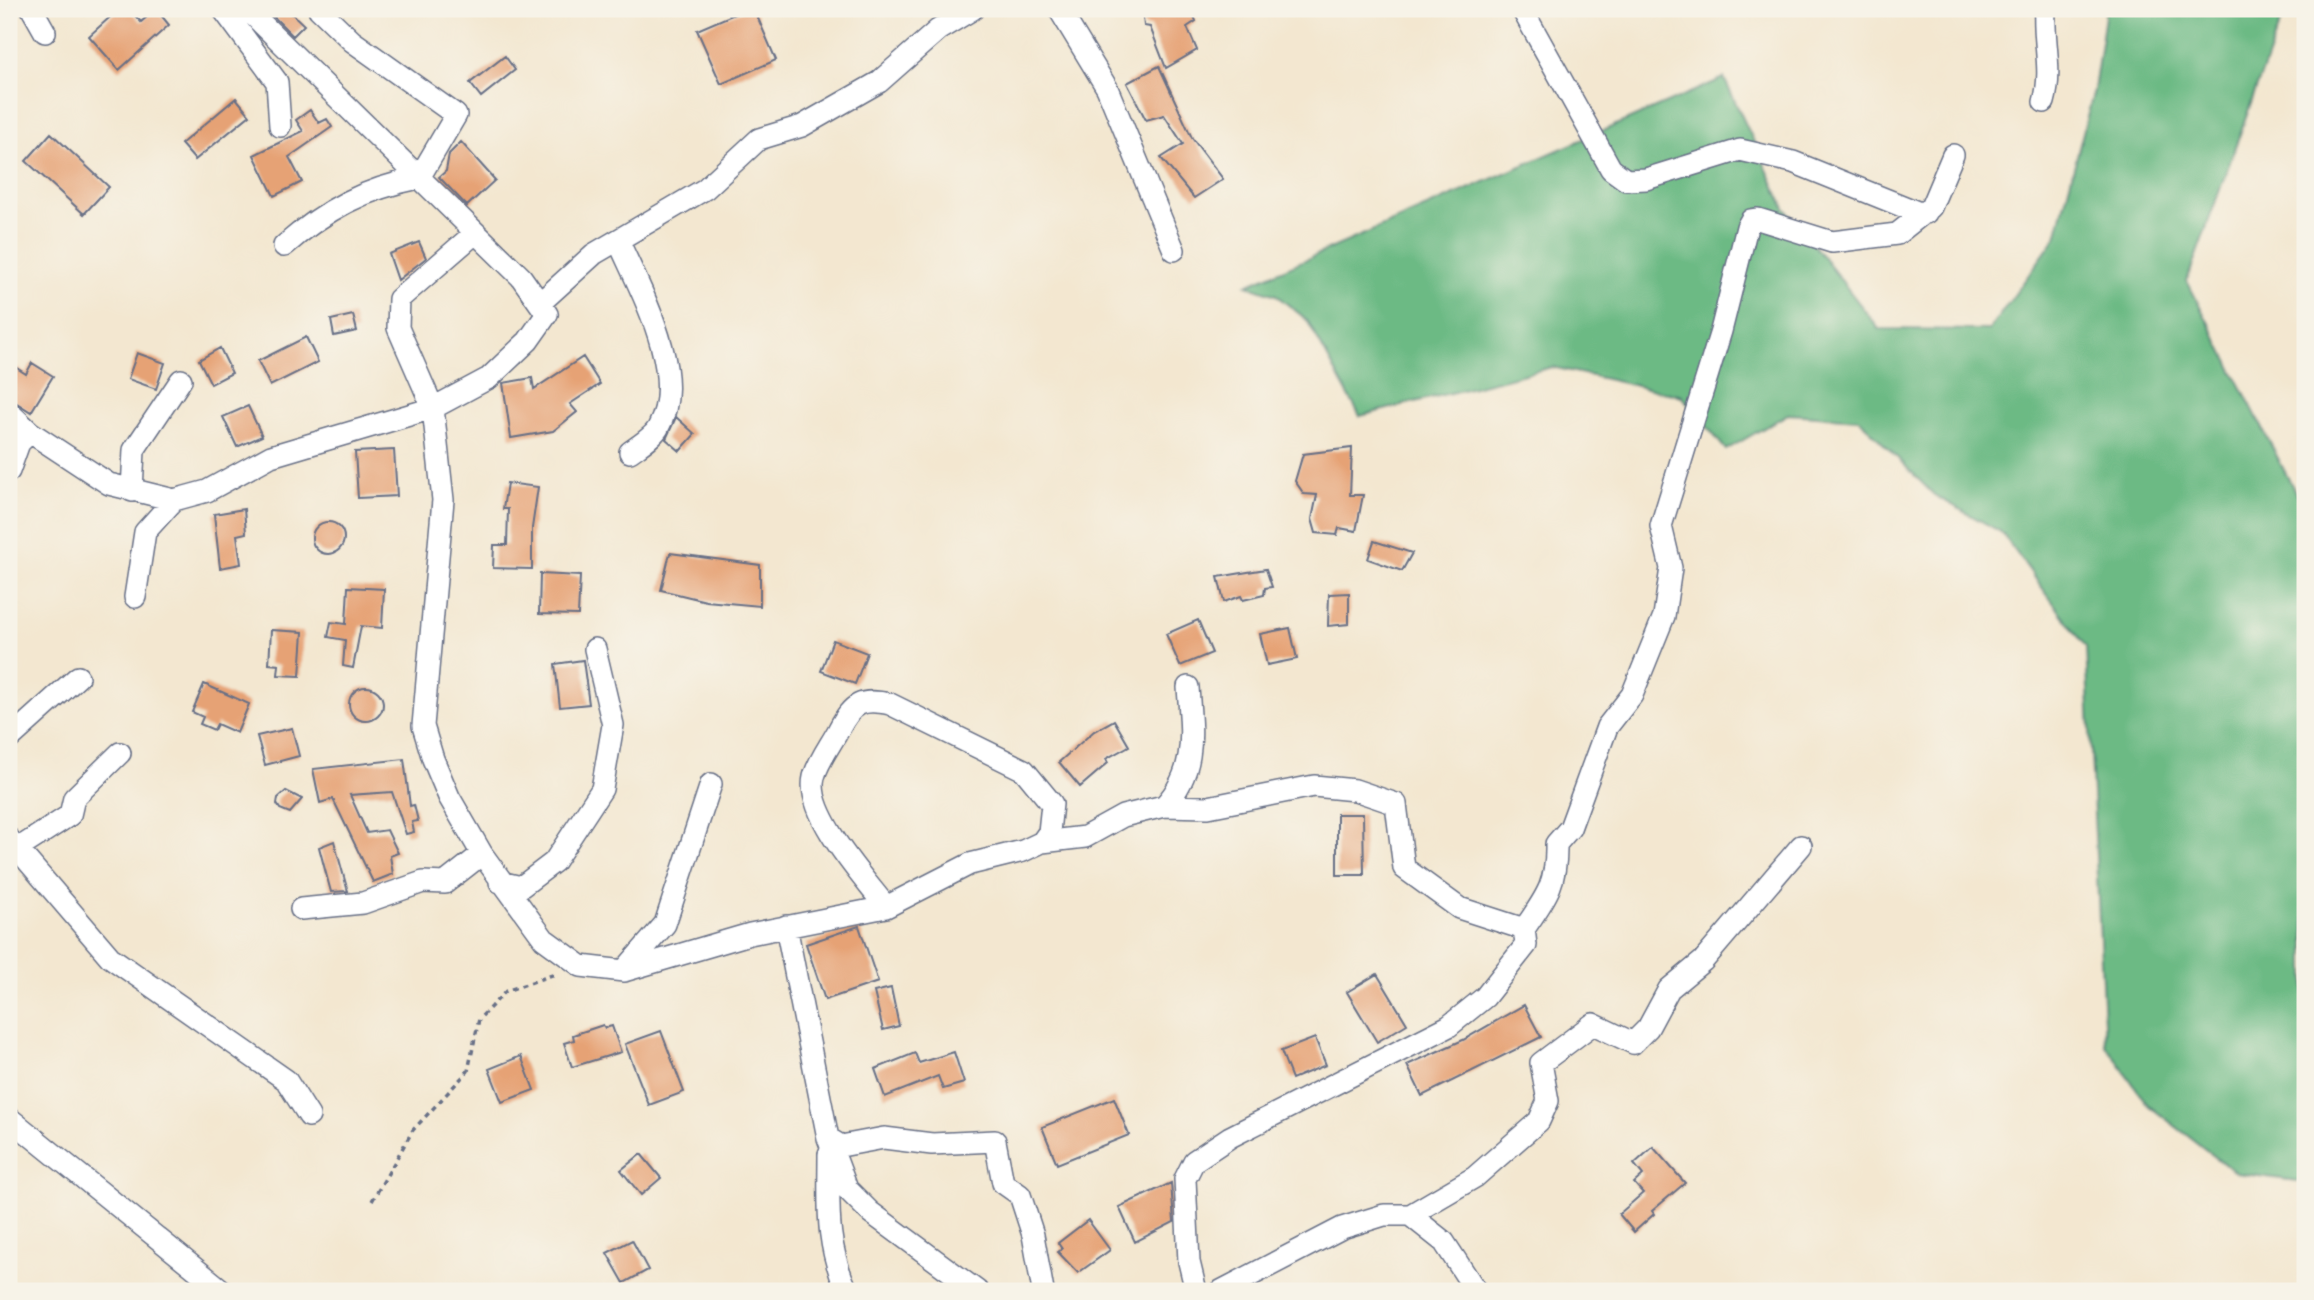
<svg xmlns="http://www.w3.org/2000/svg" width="2314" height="1300" font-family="'Architects Daughter',sans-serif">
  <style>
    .forest { fill: #6cba84; stroke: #447471; stroke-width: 2 }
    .building { fill: #e6a275 }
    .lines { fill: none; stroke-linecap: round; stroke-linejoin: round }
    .street-casing { stroke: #676f86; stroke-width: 24 }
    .path { stroke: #676f86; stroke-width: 3.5; stroke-dasharray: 5 5; stroke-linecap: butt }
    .street { stroke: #fff; stroke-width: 21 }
  </style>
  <rect width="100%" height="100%" fill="#f7f3e8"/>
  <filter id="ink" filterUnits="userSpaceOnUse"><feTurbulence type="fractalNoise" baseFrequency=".0143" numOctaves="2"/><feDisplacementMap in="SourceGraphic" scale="14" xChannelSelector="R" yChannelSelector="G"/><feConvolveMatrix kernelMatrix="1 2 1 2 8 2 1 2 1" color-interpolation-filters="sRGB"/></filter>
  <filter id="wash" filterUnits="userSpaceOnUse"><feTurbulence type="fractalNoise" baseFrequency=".00686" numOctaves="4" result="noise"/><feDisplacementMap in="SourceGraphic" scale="28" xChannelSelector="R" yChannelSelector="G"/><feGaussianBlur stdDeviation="1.57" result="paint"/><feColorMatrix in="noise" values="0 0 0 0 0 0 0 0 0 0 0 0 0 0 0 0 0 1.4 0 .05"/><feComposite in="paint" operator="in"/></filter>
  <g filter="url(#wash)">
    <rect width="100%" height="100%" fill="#f3e7d0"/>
    <path class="forest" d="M2106 9H2285L2187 281 2305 511V1182L2236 1173 2148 1105 2105 1044 2086 647 2001 532 1934 495 1859 419 1788 414 1726 450 1682 396 1552 367 1360 416 1307 320 1276 295 1247 285 1724 78 1785 208 1879 329 1989 330 2056 237 2094 90Z"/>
    <g id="blocks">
      <path class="building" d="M119 9H129L141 22 156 9 169 25 119 70 89 36Z
        M266 9H287L304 25 293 36Z
        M746 9H754L776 60 721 84 697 30Z
        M1142 9H1191L1196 21 1187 27 1197 50 1166 68 1150 27 1144 26Z
        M505 56 515 70 481 97 470 83Z
        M1159 66 1192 138 1223 179 1194 198 1161 158 1183 144 1164 115 1146 120 1127 83Z
        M236 98 250 115 195 160 181 144Z
        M310 110 319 123 327 119 332 127 289 157 302 182 274 196 254 155 303 131 296 120Z
        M51 133 109 187 84 214 26 161Z
        M461 142 495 180 467 206 439 177 446 171 449 154Z
        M419 242 426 258 398 280 389 254Z
        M353 315 357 331 334 336 331 320Z
        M306 337 318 362 270 386 258 361Z
        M220 348 232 373 211 384 199 360Z
        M137 353 165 363 156 389 128 379Z
        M583 357 600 384 570 404 577 412 553 431 511 438 503 383 532 378 534 389Z
        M9 363 26 374 32 363 53 376 31 412 9 398Z
        M248 406 262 436 237 447 223 417Z
        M676 417 695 434 680 451 666 439Z
        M1352 448 1350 495H1363L1356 531 1339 528 1337 535 1316 533 1312 519 1317 495 1304 494 1295 481 1303 454Z
        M394 450 397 496 358 498 355 452Z
        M507 483 538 487 532 528V569L493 568 494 545H507L508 509H503Z
        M244 509 246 533 237 535 241 564 220 568 214 514Z
        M312 538a16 16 0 1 1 32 0a16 16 0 1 1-32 0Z
        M1374 541 1412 553 1402 571 1368 559Z
        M670 553 760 565V606L706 601 661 590Z
        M1266 569 1272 587 1265 588 1264 595 1243 600 1241 596 1224 602 1218 577Z
        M540 574 580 576 578 615 539 614Z
        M348 587 384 589 382 628 361 626 353 668 343 666 345 640 328 637 331 622 346 624Z
        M1349 593V624L1328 626 1329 594Z
        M1198 620 1212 653 1180 666 1166 634Z
        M1290 628 1297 659 1267 665 1260 634Z
        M271 630 303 632 300 676 278 675 279 665 269 664Z
        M833 640 867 653 855 684 821 671Z
        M583 660 589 704 560 707 555 664Z
        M204 684 249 704 237 733 217 724 214 730 200 724 203 717 192 712Z
        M349 704a17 17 0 1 1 34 0a17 17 0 1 1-34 0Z
        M1114 720 1129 746 1106 759 1108 763 1080 787 1059 762 1094 731Z
        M292 728 299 756 265 765 257 736Z
        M404 759 410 806 414 805 418 821 412 822 414 832 406 834 392 792 350 795 367 833 387 830 398 853 390 856 393 874 373 882 333 799 320 803 313 769Z
        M286 791 302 799 290 813 280 809 277 804 278 798Z
        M1337 814H1363L1364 875H1337Z
        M334 841 347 888 348 891 331 892 324 866 319 847Z
        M859 926 878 982 825 1000 806 944Z
        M1377 974 1407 1024 1377 1042 1347 992Z
        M891 988 899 1026 883 1030 874 992Z
        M1524 1005 1541 1037 1422 1096 1407 1065 1463 1040Z
        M603 1025 605 1028 612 1026 621 1052 572 1067 564 1043 574 1040 573 1035Z
        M661 1031 684 1092 649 1105 625 1044Z
        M1315 1038 1326 1065 1292 1079 1281 1051Z
        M954 1052 964 1083 943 1089 938 1076 885 1097 875 1069 915 1053 919 1063Z
        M521 1056 534 1090 502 1102 489 1069Z
        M1114 1098 1129 1135 1057 1164 1042 1127Z
        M1653 1147 1685 1183 1652 1211 1654 1214 1634 1232 1619 1214 1643 1193 1634 1183 1643 1175 1634 1164Z
        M641 1154 661 1178 641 1195 621 1170Z
        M1171 1183 1174 1222 1135 1242 1119 1207Z
        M1088 1220 1110 1250 1078 1273 1058 1252 1062 1249 1058 1243Z
        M632 1240 648 1270 624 1283 607 1253Z"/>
    </g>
  </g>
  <g filter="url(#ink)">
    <use href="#blocks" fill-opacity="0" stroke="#676f86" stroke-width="2"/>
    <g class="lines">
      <defs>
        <path id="street" d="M32 9 45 32
          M223 9 277 82 280 126
          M1059 9 1107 88 1174 250
          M1522 9 1611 169 1626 180 1646 179 1740 150 1793 162 1917 212 1926 213
          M2044 102C2053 70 2043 43 2045 9
          M474 234 399 299 398 328 433 408 443 500 423 726 433 759 449 797 482 854 544 939 581 966 624 971 750 934 886 907 970 864 1023 851 1042 842 1049 832 1052 804 1024 770 890 704C861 698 853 703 839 729 832 743 818 761 814 777 805 814 864 878 886 907
          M618 240C640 290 688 374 658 428 653 437 638 446 630 452
          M284 246C326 209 364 189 419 178L456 115 352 41 319 9
          M540 303 594 254 705 189 759 139 802 126 879 82 938 30 973 9
          M9 412 30 432 109 484 174 500 207 491 271 456 433 408 489 378 528 341 547 314 521 277 247 9
          M9 471 19 443 30 432
          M132 491 134 450 181 380
          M135 597 145 532 174 500
          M9 739 78 677
          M1164 806C1198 770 1191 732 1188 687
          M9 839 110 957 286 1080 309 1116
          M1042 842 1085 837 1123 816 1164 806 1208 807 1314 786 1355 790 1396 804 1404 868 1459 908 1524 929C1546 897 1557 884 1556 844L1570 828 1607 727 1632 695 1664 616 1671 568 1661 526 1721 331 1747 227 1751 220 1758 219 1832 242 1897 234 1931 207 1953 155
          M9 847 16 850 70 815 74 798 120 753
          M500 882 521 887 554 862 602 789 613 725 595 649
          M301 909 363 903 423 882 445 883 482 854
          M786 926 828 1138 847 1189 870 1212 977 1291
          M624 971 665 924 711 784
          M9 1118 223 1291
          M828 1138 841 1146 884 1138 932 1144 995 1141 1003 1183 1020 1195 1033 1235 1043 1291
          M829 1154C829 1207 825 1242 847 1291
          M1410 1215 1444 1242 1476 1291
          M1196 1291 1189 1262 1185 1179 1194 1161 1230 1137 1449 1026 1485 997 1526 945 1524 929
          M1221 1291 1342 1228 1384 1215H1410L1475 1177 1539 1121 1548 1101 1541 1063 1593 1024 1633 1043 1648 1028 1669 989 1703 961 1801 846"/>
      </defs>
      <use href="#street" class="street-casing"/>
      <path class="path" d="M372 1201 413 1130 468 1071 479 1019 506 991 558 973"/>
      <use href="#street" class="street"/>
    </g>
  </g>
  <rect width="2314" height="1300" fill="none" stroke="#f7f3e8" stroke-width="35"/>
</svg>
